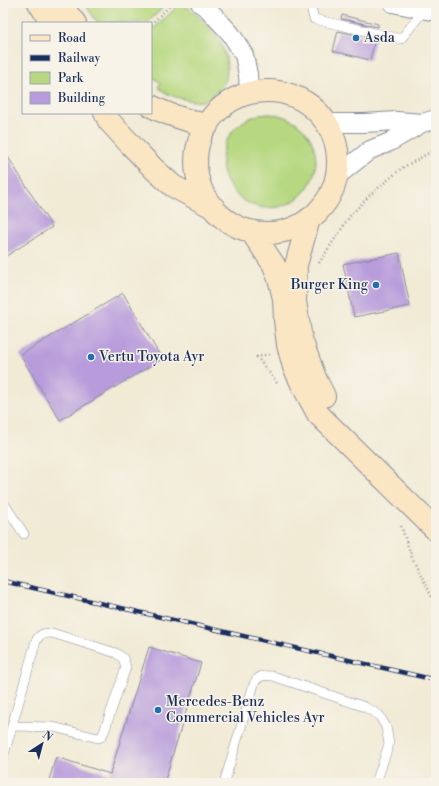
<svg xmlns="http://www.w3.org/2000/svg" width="439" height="786" font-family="'Libre Bodoni',serif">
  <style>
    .green { fill: #b7d880; stroke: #69846f }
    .building { fill: #b79bdb }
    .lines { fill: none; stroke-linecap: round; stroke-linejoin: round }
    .service-casing { stroke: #868c9a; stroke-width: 10 }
    .minor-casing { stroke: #868c9a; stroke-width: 20 }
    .secondary-casing { stroke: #868c9a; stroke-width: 24 }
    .path { stroke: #868c9a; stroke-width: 2.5; stroke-dasharray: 1 3; stroke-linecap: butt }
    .service { stroke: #fff; stroke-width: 9 }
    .minor { stroke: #fff; stroke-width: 18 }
    .secondary { stroke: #fbe6c3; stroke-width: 22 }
    .rail-casing { stroke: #1b2f5e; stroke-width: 4.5 }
    .rail { stroke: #f7f3e8; stroke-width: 3; stroke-dasharray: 9; stroke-linecap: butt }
    .poi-dot { fill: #1f6fb2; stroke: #f7f3e8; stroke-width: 1.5 }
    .labels { text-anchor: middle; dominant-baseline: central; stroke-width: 3; stroke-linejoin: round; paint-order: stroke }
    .poi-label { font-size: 14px; fill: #1b2f5e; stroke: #f7f3e8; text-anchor: start }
  </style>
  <rect width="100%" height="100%" fill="#f7f3e8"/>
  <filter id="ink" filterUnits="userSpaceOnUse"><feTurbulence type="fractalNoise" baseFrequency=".025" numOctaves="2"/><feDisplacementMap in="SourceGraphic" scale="8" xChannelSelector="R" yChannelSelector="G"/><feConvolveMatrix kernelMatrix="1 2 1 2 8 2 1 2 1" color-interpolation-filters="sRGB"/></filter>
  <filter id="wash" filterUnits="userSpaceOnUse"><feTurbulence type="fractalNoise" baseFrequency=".012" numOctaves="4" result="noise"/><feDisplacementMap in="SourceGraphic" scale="16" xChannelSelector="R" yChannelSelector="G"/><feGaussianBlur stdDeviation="0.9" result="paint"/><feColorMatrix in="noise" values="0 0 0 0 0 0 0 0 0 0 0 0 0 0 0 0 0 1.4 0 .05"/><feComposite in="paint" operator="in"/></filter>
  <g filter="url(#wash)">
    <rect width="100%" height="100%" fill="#f1ead5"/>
    <path class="green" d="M84 3H168L147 23H98Z
      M181 3H183C199 17 219 33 225 54 227 61 228 75 225 81 223 87 209 99 203 101 196 103 174 97 167 94 164 92 161 89 158 87L161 83 151 76V31Z
      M222 161a47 47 0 1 1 94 0a47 47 0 1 1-94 0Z"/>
    <g id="blocks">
      <path class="building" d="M342 15 378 24V27L341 19Z
        M338 31 375 39 370 60 333 51Z
        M3 149 52 227 3 258Z
        M399 253 410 306 354 317 343 264Z
        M123 293 162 359 60 420 20 355Z
        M149 647 201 663 164 783H48L56 757 110 774Z"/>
    </g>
  </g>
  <g filter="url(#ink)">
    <use href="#blocks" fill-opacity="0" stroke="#868c9a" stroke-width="1"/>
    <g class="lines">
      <defs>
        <path id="service" d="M310 3 314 19 401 39 424 10
          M3 502 24 534
          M3 758 36 641C39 634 44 633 52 633L116 653 123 658 126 667 104 732 101 737 98 738 53 727 12 726
          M224 783 254 684C258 675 264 675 273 676L365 707 379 715 386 727 389 744 376 783"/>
        <path id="minor" d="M200 3 208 9 231 34 244 55 248 74 249 93
          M393 3 436 12
          M326 123H364L397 121 422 123
          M337 176 370 150 390 142 422 123 436 119"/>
        <path id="secondary" d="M39 3 52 23
          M59 3 75 23
          M196 162a71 71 0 1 1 142 0a71 71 0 1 1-142 0Z
          M151 106C169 116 188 120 207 126
          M105 113 109 121 131 145 154 169 173 186 214 208
          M309 219 296 265 295 301 301 339 315 378 324 396
          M251 231 274 265 280 282 284 299 285 320 288 345 294 367 303 386 318 414 436 530"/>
      </defs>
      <use href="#service" class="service-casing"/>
      <use href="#minor" class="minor-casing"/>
      <use href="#secondary" class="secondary-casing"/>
      <path class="path" d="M151 24 173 3
        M319 263 350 216 370 195 402 168 436 149
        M269 354 257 357 277 383
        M401 526 412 557 436 605"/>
      <use href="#service" class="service"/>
      <use href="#minor" class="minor"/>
      <use href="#secondary" class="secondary"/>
      <defs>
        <path id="rail" d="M3 581 436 680"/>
      </defs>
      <use href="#rail" class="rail-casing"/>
      <use href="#rail" class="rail"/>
    </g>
  </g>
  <g class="poi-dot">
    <circle cx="356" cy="38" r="4"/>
    <circle cx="376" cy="285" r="4"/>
    <circle cx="91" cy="357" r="4"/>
    <circle cx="158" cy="710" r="4"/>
  </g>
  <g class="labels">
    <g class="poi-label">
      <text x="364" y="38">Asda</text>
      <text x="368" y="285" text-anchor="end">Burger King</text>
      <text x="99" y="357">Vertu Toyota Ayr</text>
      <text x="166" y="702">Mercedes-Benz<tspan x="166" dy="16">Commercial Vehicles Ayr</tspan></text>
    </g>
  </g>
  <rect width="439" height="786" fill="none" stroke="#f7f3e8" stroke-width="16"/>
  <rect x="22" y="22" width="130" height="92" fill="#f7f3e8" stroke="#9fa5b1"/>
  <rect x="30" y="35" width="20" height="6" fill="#fbe6c3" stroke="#9fa5b1"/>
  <text x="58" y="42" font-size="12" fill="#1b2f5e">Road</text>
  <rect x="30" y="55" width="20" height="6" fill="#1b2f5e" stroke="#9fa5b1"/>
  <text x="58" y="62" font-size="12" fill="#1b2f5e">Railway</text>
  <rect x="30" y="72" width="20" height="12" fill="#b7d880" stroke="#9fa5b1"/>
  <text x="58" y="82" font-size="12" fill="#1b2f5e">Park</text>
  <rect x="30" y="92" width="20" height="12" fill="#b79bdb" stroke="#9fa5b1"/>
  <text x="58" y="102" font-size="12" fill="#1b2f5e">Building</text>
  <g transform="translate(42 744) rotate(36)" stroke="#f7f3e8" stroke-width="3" paint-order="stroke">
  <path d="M0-3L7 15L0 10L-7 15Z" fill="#1b2f5e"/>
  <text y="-6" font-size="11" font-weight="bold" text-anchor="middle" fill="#1b2f5e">N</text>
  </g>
</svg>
